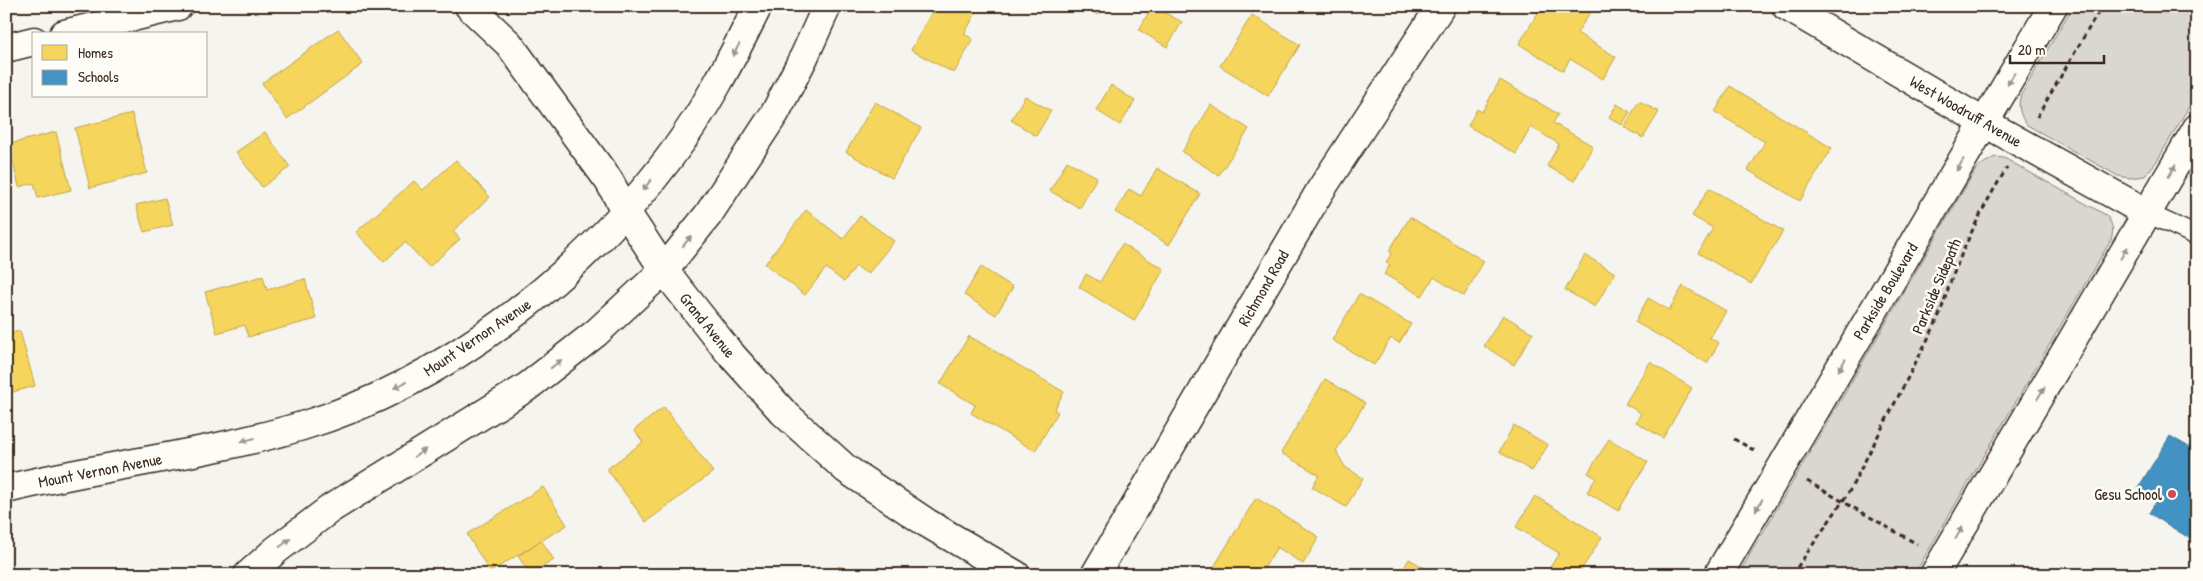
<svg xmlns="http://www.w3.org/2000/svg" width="2203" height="581" font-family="'Patrick Hand',sans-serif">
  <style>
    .green { fill: #dad6d0; stroke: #8a8077 }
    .homes { fill: #f6d55c; stroke: #bea249 }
    .schools { fill: #4393c3; stroke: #417492 }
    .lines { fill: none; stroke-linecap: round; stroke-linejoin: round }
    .service-casing { stroke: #3b2a1e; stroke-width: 21 }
    .minor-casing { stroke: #3b2a1e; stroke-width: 31 }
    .tertiary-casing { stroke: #3b2a1e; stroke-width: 31 }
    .path { stroke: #3b2a1e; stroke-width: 3; stroke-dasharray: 5 4; stroke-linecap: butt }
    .service { stroke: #fdfcf7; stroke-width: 18 }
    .minor { stroke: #fdfcf7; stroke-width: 28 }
    .tertiary { stroke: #fdfcf7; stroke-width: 28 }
    .oneway { fill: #9c938a }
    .poi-dot { fill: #d1495b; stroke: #fdfcf7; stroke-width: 2 }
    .labels { text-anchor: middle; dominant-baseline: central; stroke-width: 5; stroke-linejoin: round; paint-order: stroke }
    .street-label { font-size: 16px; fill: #3b2a1e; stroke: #fdfcf7 }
    .poi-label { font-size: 16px; fill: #3b2a1e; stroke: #fdfcf7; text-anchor: end }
  </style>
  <rect width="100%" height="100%" fill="#f5f4ee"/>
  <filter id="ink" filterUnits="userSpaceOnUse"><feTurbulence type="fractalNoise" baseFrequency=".02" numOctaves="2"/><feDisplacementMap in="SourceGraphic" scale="10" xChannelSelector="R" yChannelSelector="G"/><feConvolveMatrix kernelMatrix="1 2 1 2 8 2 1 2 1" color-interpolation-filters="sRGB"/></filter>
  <g filter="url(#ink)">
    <path class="green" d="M2073 6H2197V93L2157 161 2145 176 2129 178 2118 176 2027 125C2020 116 2017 106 2021 95Z
      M1995 157 2004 158 2106 215C2113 224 2114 230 2111 240L1914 575H1738L1973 174 1979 166Z"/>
    <path class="homes" d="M935 6H980L964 34 973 39 954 73 911 50Z
      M1080 6H1102L1098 15Z
      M1152 6 1182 22 1167 47 1139 30Z
      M1542 6H1584L1591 11 1577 33 1616 57 1603 79 1570 59 1563 71 1519 44Z
      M1252 15 1300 45 1268 96 1220 66Z
      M338 29 363 64 287 119 262 83Z
      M1500 80 1558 114 1553 123 1593 146 1574 181 1547 166 1559 144 1531 127 1516 154 1468 126 1477 109 1482 112Z
      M1111 85 1135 101 1120 125 1096 110Z
      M1730 86 1832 148 1800 201 1748 170 1765 142 1715 112Z
      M1025 96 1051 111 1036 136 1011 120Z
      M1639 101 1659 112 1643 138 1624 127Z
      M875 102 921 128 892 178 846 152Z
      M1617 104 1630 112 1622 125 1609 117Z
      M1211 105 1249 129 1219 175 1182 152Z
      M132 114 147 173 90 188 75 128Z
      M56 132 71 190 38 198 34 183 19 187 9 144Z
      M265 132 290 167 262 187 236 152Z
      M456 160 490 197 453 231 460 239 429 267 405 242 384 262 356 232 414 181 423 190Z
      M1067 161 1097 177 1080 208 1050 191Z
      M1157 168 1200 194 1169 245 1115 212 1129 189 1141 196Z
      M1709 188 1783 231 1751 284 1698 253 1713 228 1692 216Z
      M165 198 173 225 144 232 136 205Z
      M806 210 843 239 860 216 894 241 868 274 856 266 844 282 826 268 805 295 765 264Z
      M1410 217 1484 261 1464 296 1434 277 1422 296 1384 274 1390 265 1386 262 1392 253 1389 251Z
      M1122 244 1164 269 1134 321 1079 287 1086 274 1100 282Z
      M1585 255 1615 273 1595 307 1565 290Z
      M981 267 1013 287 996 315 964 295Z
      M263 276 267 290 305 279 316 319 248 337 245 325 217 333 205 292Z
      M1683 286 1726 311 1710 338 1719 343 1707 363 1635 322 1648 298 1669 310Z
      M1359 294 1411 324 1399 343 1391 338 1374 365 1332 340Z
      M1503 315 1533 333 1514 365 1484 346Z
      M20 331 35 386 6 394V334Z
      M969 336 1064 392 1054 410 1058 412 1035 451 971 413 975 405 940 384Z
      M1650 362 1692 388 1663 438 1636 422 1641 413 1625 404Z
      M1325 379 1365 403 1336 451 1345 467 1363 478 1346 507 1312 487 1319 475 1281 453Z
      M664 407 713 472 646 522 607 469 643 442 634 430Z
      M1514 425 1548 445 1532 471 1499 452Z
      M1609 439 1648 462 1618 511 1587 492 1596 478 1588 473Z
      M543 487 567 525 490 572 467 534Z
      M1535 496 1602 537 1578 575 1546 574 1559 553 1516 527Z
      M1256 498 1319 537 1303 564 1277 547 1260 575H1209Z
      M541 540 554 560 530 574 518 556Z
      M1409 559 1437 575H1400Z
      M840 566 847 575H827Z"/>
    <path class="schools" d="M2197 351V367L2190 362Z
      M2197 435V543L2149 513 2157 500 2138 488 2170 436 2189 447Z"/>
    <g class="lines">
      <defs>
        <path id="service" d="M2147 213 2197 236"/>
        <path id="minor" d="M469 6 509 44 609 181 626 212 664 270 728 351 783 412 846 469 927 523 1016 575
          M1786 6 1985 123 2147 213
          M64 34 178 6
          M6 48 34 41
          M6 489C104 465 205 455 302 426 445 383 581 276 670 157 705 111 732 58 758 6
          M248 575 276 550 330 509 527 387 596 333 664 270 708 215 775 113 804 57 827 6
          M1095 575 1320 191 1441 6"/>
        <path id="tertiary" d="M1718 575 2053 6
          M1934 575 2197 128"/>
      </defs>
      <use href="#service" class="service-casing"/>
      <use href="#minor" class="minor-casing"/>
      <use href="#tertiary" class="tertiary-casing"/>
      <path class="path" d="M2037 117 2102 6
        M1734 439 1757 452
        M1807 481 1917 544
        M1792 575 1849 492 1934 327C1941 313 1945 298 1950 283 1965 243 1984 204 2007 168"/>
      <use href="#service" class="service"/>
      <use href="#minor" class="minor"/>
      <use href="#tertiary" class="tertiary"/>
    </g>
    <defs><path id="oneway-solid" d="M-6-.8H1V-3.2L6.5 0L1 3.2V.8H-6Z" transform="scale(1.25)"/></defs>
    <g class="oneway">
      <use href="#oneway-solid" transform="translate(736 50) rotate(118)"/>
      <use href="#oneway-solid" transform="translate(2011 79) rotate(120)"/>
      <use href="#oneway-solid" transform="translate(1960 165) rotate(121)"/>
      <use href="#oneway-solid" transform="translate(2172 171) rotate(-60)"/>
      <use href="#oneway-solid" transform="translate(647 185) rotate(129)"/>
      <use href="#oneway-solid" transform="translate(687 241) rotate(-51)"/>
      <use href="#oneway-solid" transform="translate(2124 253) rotate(-59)"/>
      <use href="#oneway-solid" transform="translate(556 364) rotate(-38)"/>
      <use href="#oneway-solid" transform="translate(1842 365) rotate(121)"/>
      <use href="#oneway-solid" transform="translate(400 385) rotate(153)"/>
      <use href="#oneway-solid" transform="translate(2041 393) rotate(-59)"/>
      <use href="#oneway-solid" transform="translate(248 440) rotate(165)"/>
      <use href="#oneway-solid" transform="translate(420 453) rotate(-33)"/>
      <use href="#oneway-solid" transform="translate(1759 505) rotate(120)"/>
      <use href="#oneway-solid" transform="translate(1959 533) rotate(-59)"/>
      <use href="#oneway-solid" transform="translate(285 543) rotate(-37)"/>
    </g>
  </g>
  <circle class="poi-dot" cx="2172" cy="494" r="5"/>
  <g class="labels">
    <g class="street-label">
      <text transform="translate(1966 111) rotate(30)">West Woodruff Avenue</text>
      <text transform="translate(1936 286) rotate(-67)">Parkside Sidepath</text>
      <text transform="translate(1263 288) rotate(-60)">Richmond Road</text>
      <text transform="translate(1885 291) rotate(-59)">Parkside Boulevard</text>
      <text transform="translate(708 325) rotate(51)">Grand Avenue</text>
      <text transform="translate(477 337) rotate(-34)">Mount Vernon Avenue</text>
      <text transform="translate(100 470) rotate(-11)">Mount Vernon Avenue</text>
    </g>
    <g class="poi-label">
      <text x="2162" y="494">Gesu School</text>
    </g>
  </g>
  <rect width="2203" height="581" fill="none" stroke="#fdfcf7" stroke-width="25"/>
  <rect x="12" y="12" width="2178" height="556" fill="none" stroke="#3b2a1e" stroke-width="2" filter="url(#ink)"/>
  <rect x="32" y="32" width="175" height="65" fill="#fdfcf7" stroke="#afa8a0"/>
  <rect x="42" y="45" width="25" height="15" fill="#f6d55c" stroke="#afa8a0"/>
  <text x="78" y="58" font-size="15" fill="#3b2a1e">Homes</text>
  <rect x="42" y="70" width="25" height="15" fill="#4393c3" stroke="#afa8a0"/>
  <text x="78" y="82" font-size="15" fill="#3b2a1e">Schools</text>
  <path d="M2010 55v8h94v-8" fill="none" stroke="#3b2a1e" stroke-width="2.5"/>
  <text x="2018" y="55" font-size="15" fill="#3b2a1e" stroke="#fdfcf7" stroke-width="4" paint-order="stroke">20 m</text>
</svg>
